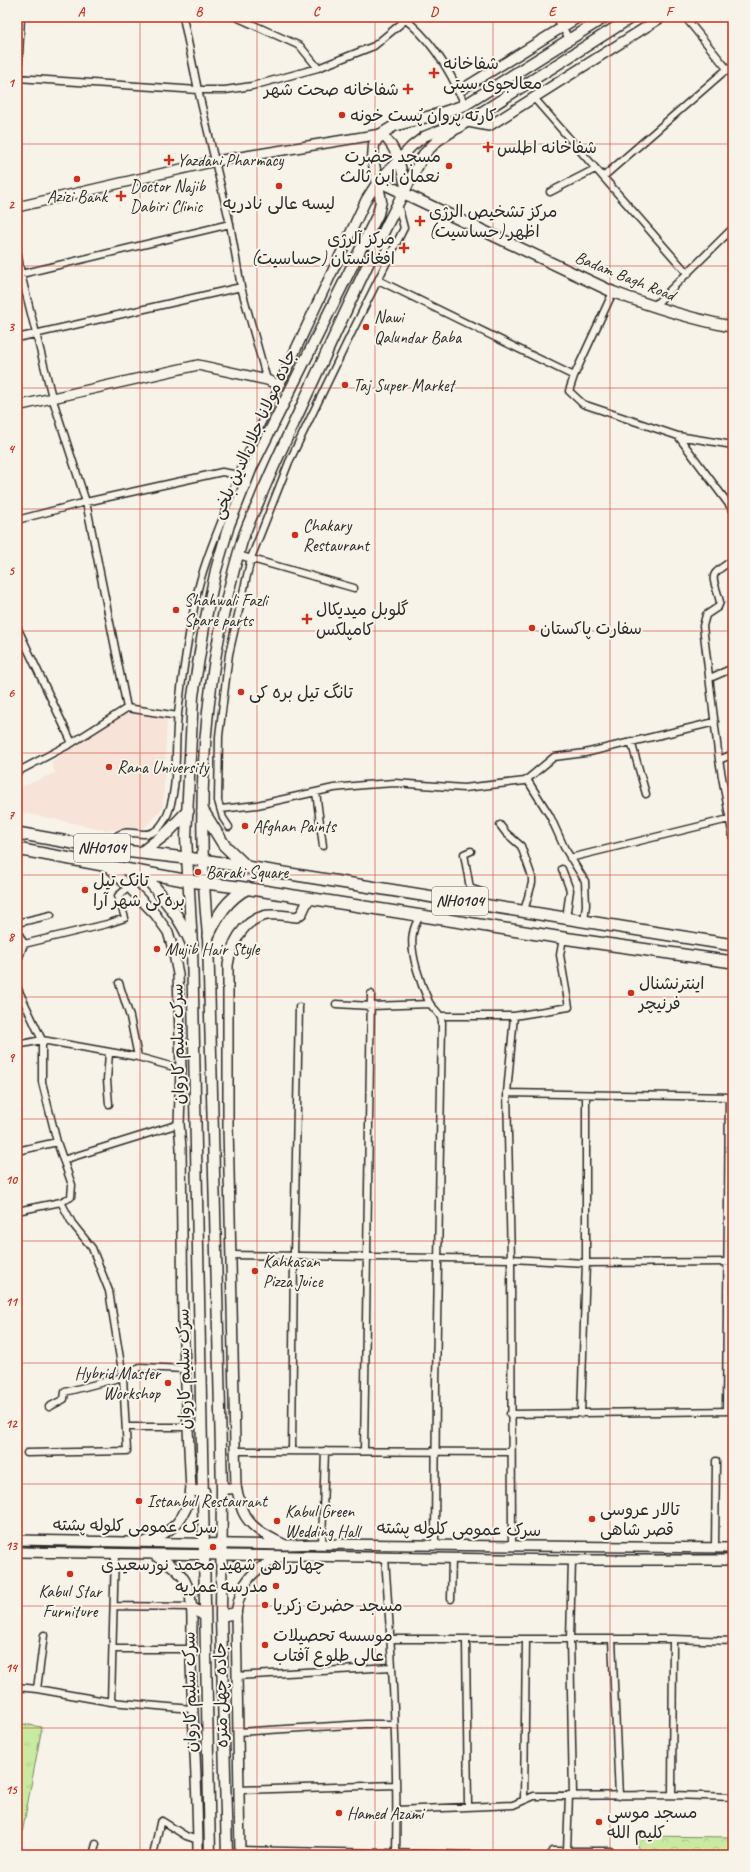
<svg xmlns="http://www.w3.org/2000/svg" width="750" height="1872" font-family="Caveat,'Playpen Sans Arabic',sans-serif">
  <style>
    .built { fill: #f7e3d8 }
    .grass { fill: url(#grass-tufts); stroke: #7a8a66 }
    .park { fill: url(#park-crowns); stroke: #7a8a66 }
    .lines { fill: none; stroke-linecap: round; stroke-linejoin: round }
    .street-casing { stroke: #2b2b2b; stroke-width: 9 }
    .secondary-casing { stroke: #2b2b2b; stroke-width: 12 }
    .primary-casing { stroke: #2b2b2b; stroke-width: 13 }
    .highway-casing { stroke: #2b2b2b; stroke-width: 14 }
    .street { stroke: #f7f3e8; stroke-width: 6 }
    .secondary { stroke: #f7f3e8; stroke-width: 9 }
    .primary { stroke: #f7f3e8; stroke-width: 10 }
    .highway { stroke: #f7f3e8; stroke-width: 11 }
    .grid { fill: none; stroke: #c8321e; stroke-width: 1; stroke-opacity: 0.55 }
    .poi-dot { fill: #c8321e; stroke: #f7f3e8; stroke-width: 1.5 }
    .labels { text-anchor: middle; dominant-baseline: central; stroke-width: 4; stroke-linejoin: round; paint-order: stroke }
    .shield { fill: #f7f3e8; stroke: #686764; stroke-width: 1 }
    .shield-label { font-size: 16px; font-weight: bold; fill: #2b2b2b }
    .poi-label { font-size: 17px; fill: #2b2b2b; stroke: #f7f3e8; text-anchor: start }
    .street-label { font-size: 17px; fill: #2b2b2b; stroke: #f7f3e8 }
    .neatline { fill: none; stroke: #c8321e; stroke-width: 1.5 }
    .grid-label { font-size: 13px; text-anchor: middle; font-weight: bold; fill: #c8321e }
  </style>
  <defs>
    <pattern id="grass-tufts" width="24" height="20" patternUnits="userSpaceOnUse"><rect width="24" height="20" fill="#caeaa2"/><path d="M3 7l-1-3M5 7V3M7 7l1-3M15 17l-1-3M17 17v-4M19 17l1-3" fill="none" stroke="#aec98c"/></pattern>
    <pattern id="park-crowns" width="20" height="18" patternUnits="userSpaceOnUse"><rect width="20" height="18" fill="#caeaa2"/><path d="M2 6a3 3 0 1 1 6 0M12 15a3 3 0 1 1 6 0" fill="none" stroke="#aec98c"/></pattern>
  </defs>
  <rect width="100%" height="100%" fill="#f7f3e8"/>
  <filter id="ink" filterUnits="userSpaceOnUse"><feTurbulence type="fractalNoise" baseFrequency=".025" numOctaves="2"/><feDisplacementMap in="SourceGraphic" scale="8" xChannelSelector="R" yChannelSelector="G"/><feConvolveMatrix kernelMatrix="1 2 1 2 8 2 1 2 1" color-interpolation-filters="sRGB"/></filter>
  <g filter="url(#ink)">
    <path class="built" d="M125 711 167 717 163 808 144 828 107 830 19 812 17 810V789L55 773 51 762Z"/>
    <path class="grass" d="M17 1723 42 1727 18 1855H17Z"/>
    <path class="park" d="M638 1836 733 1837V1855H638Z"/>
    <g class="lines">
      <defs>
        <path id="street" d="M183 17 198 90 230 224 241 287 267 380
          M236 17 300 46 318 68
          M402 17C431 38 451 72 465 105
          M556 17 570 40
          M685 17 733 76
          M17 78 198 90H225L252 86 318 68 374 46 409 17
          M17 94 21 17
          M534 98 688 274
          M603 177 727 69
          M550 192 595 169
          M17 250 21 274 52 397 86 502 127 708
          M17 275 230 224
          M378 280 574 376
          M613 292 574 376 569 391 583 404 678 436 733 510
          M653 307 733 228
          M17 338 241 287
          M678 436 733 445
          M17 520 86 502 222 472 239 475
          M238 555 354 588
          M733 560C706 577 713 574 720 602L718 607 706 615 703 626 719 760 733 838
          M17 627 72 743
          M710 678 733 668
          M631 741 646 794
          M719 760 733 754
          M17 772 72 743 127 708 178 716
          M528 781 550 816 564 847 585 881 586 905 584 921
          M316 792 323 846
          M221 809 257 805 334 788 364 785 395 783 464 788 525 781 554 757 585 753 715 722
          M500 825 506 833 521 846 532 877V883L524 911
          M229 827 223 818 218 801 219 736 229 654 251 558 289 462 350 336 404 228 398 205
          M107 849C110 844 114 838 118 835 132 826 149 846 164 821 180 796 174 745 178 714 182 676 188 636 196 598 202 569 213 543 224 515 229 502 233 489 238 476 250 445 266 415 279 385
          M471 851 464 854 470 888 481 892V905
          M570 858 733 818
          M562 869 570 890 566 918
          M420 916C417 921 414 927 413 933 409 952 421 985 429 1002 433 1010 441 1012 442 1022L436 1385 435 1545
          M17 923 51 915
          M17 930 24 944 17 962
          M24 944 107 924 125 918 118 896 130 886
          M119 983 130 1017 138 1057
          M17 987 42 1040V1082L57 1142 72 1185 71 1197 61 1202 17 1211
          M336 1004 371 1006 430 1004
          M442 1016H514L569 1007 560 955 563 938
          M17 1045 42 1040 138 1057 181 1069
          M507 1093 733 1097
          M109 1104 107 1080 109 1053
          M17 1151 57 1142
          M63 1160 179 1124
          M231 1255 511 1259 586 1263 733 1262
          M49 1407 64 1399 65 1392 123 1377 140 1367 185 1369
          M726 1411 729 1097
          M510 1414 733 1411
          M581 1414 586 1263V1095
          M126 1427H187
          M235 1451 511 1452
          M292 1451 294 1255 299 1007
          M364 1451 371 994
          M27 1453 127 1451 123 1377 109 1291 92 1248 72 1223 61 1202
          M322 1544 325 1451
          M512 1546 511 1259 507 1093 514 1016
          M715 1548 716 1461
          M385 1558C392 1656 398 1756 396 1855
          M572 1560 570 1639 573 1795
          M451 1599 452 1558
          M114 1606 191 1607
          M391 1639H673L733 1641
          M612 1639 619 1796
          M466 1640 468 1807
          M114 1649H191
          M237 1676 391 1667
          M17 1687 37 1689 111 1702 192 1709
          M37 1689 44 1635
          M111 1702 115 1553
          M238 1732 365 1724H394
          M239 1790 396 1785
          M672 1795 673 1639
          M524 1799 526 1640
          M397 1810 513 1805 534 1796 672 1795 733 1797
          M240 1850 483 1855
          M567 1850 569 1795
          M154 1851 160 1823 162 1821 186 1836 198 1840
          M552 1851H610L609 1855
          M93 1855 96 1844"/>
        <path id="secondary" d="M459 91 579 17
          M468 122 489 126 662 17
          M17 207 216 161 381 134C397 146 402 170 406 189
          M17 406 198 365 267 380 279 385 366 200 378 181 412 146 425 136 448 127 459 128
          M108 866 155 914 168 932 173 949 178 974 181 1069 179 1124 181 1148 183 1322 191 1491C186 1519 173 1532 147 1541
          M17 1540 285 1545 322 1544 733 1548
          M285 1545C269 1537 251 1529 243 1512 240 1505 239 1496 236 1488L228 1126V965C231 945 242 922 263 916 272 913 287 916 297 917L302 913 309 898
          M17 1552 572 1560H733
          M154 1555C167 1562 181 1570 187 1585 195 1604 191 1642 191 1664 193 1727 198 1791 198 1855
          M240 1855 236 1613C241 1581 252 1570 280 1557"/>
        <path id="primary" d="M378 181 613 292C653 307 691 319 733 327
          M222 1489 236 1488
          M191 1491H204
          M191 1607 205 1616
          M221 1616 236 1613
          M210 1855 192 945 186 837 193 696 204 627 216 570 229 525 252 467 378 214 381 201 373 159 374 144 381 134 394 126 438 114 465 105 605 17
          M227 1855 221 1616 222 1489 208 936C195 804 204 668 242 541 246 528 252 515 258 503 272 468 289 434 304 401 343 318 380 234 424 154L438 140 632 17"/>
        <path id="highway" d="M203 811 224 845 248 868
          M17 833 107 849 203 860 733 945
          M17 849 189 881 238 887 563 938 733 962
          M141 853 168 832 188 811
          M142 873C162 895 181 918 192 945
          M208 936C218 915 227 899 248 888"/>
      </defs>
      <use href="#street" class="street-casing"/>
      <use href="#secondary" class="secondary-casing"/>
      <use href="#primary" class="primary-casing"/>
      <use href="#highway" class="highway-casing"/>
      <use href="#street" class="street"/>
      <use href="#secondary" class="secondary"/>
      <use href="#primary" class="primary"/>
      <use href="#highway" class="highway"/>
    </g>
  </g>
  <path class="grid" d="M140 17V1855M257 17V1855M375 17V1855M493 17V1855M610 17V1855M17 144H733M17 266H733M17 388H733M17 509H733M17 631H733M17 753H733M17 875H733M17 997H733M17 1119H733M17 1241H733M17 1363H733M17 1484H733M17 1606H733M17 1728H733"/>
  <g class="poi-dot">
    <path d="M432 67h4v4h4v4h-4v4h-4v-4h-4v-4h4z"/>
    <path d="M406 83h4v4h4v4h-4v4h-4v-4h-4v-4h4z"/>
    <circle cx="342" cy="115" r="4"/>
    <path d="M486 141h4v4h4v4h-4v4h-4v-4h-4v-4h4z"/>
    <path d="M167 154h4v4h4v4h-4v4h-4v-4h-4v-4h4z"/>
    <circle cx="449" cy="166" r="4"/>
    <circle cx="77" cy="179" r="4"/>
    <circle cx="279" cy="186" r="4"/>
    <path d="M119 190h4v4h4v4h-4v4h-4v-4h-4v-4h4z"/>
    <path d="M418 215h4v4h4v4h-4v4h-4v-4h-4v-4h4z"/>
    <path d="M402 242h4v4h4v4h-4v4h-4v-4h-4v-4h4z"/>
    <circle cx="366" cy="327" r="4"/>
    <circle cx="345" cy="385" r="4"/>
    <circle cx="295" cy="535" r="4"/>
    <circle cx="176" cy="610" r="4"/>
    <path d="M305 613h4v4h4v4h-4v4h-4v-4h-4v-4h4z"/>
    <circle cx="532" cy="628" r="4"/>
    <circle cx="241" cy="692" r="4"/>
    <circle cx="109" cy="767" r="4"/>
    <circle cx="245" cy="826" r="4"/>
    <circle cx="198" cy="872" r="4"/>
    <circle cx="85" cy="890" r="4"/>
    <circle cx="157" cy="949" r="4"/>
    <circle cx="631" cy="993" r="4"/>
    <circle cx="255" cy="1271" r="4"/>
    <circle cx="168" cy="1383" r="4"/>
    <circle cx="139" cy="1501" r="4"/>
    <circle cx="592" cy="1519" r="4"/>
    <circle cx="277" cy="1521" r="4"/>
    <circle cx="213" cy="1547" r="4"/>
    <circle cx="70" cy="1574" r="4"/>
    <circle cx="276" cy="1586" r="4"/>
    <circle cx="265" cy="1605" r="4"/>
    <circle cx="265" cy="1645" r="4"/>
    <circle cx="339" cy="1813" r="4"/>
    <circle cx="599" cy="1822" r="4"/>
  </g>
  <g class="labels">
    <g class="shield">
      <rect x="74" y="834" width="56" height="28" rx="3"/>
      <rect x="432" y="887" width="56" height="28" rx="3"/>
    </g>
    <g class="shield-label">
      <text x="102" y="848">NH0104</text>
      <text x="460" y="901">NH0104</text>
    </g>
    <g class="poi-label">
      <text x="443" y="63">شفاخانه<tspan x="443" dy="20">معالجوی سیتی</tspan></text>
      <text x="399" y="89" text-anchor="end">شفاخانه صحت شهر</text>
      <text x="350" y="115">کارته پروان پُست خونه</text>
      <text x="497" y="147">شفاخانه اطلس</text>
      <text x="441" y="156" text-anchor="end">مسجد حضرت<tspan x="441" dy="20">نعمان ابن ثالث</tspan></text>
      <text x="177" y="160">Yazdani Pharmacy</text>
      <text x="130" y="186">Doctor Najib<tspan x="130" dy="20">Dabiri Clinic</tspan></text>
      <text x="77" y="196" text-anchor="middle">Azizi Bank</text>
      <text x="279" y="203" text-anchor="middle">لیسه عالی نادریه</text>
      <text x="429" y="211">مرکز تشخیص الرژی<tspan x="429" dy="20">(حساسیت) اظهر</tspan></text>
      <text x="395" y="238" text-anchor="end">مرکز آلرژی<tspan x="395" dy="20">(حساسیت) افغانستان</tspan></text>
      <text x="374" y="317">Nawi<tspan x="374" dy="20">Qalundar Baba</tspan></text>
      <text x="353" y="385">Taj Super Market</text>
      <text x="303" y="525">Chakary<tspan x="303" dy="20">Restaurant</tspan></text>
      <text x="184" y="600">Shahwali Fazli<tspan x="184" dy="20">Spare parts</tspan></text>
      <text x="316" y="609">گلوبل میدیکال<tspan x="316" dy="20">کامپلکس</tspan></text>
      <text x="540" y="628">سفارت پاکستان</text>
      <text x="249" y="692">تانگ تیل بره کی</text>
      <text x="117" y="767">Rana University</text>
      <text x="253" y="826">Afghan Paints</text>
      <text x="206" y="872">Baraki Square</text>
      <text x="93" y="880">تانک تیل<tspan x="93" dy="20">بره‌کی شهر آرا</tspan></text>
      <text x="165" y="949">Mujib Hair Style</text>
      <text x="639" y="983">اینترنشنال<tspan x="639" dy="20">فرنیچر</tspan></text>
      <text x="263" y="1261">Kahkasan<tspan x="263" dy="20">Pizza Juice</tspan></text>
      <text x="160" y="1373" text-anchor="end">Hybrid Master<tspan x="160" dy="20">Workshop</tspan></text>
      <text x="147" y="1501">Istanbul Restaurant</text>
      <text x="600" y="1509">تالار عروسی<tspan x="600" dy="20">قصر شاهی</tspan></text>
      <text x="285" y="1511">Kabul Green<tspan x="285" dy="20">Wedding Hall</tspan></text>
      <text x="213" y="1564" text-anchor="middle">چهارراهی شهید محمد نورسعیدی</text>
      <text x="268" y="1586" text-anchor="end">مدرسه عمریه</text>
      <text x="70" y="1591" text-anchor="middle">Kabul Star<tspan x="70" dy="20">Furniture</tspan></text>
      <text x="273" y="1605">مسجد حضرت زکریا</text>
      <text x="273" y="1635">موسسه تحصیلات<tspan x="273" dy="20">عالی طلوع آفتاب</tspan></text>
      <text x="607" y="1812">مسجد موسی<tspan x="607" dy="20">کلیم الله</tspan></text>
      <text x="347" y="1813">Hamed Azami</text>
    </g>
    <g class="street-label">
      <text transform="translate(625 276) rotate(22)">Badam Bagh Road</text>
      <text transform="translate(254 434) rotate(-66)">جاده مولانا جلال‌الدین بلخی</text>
      <text transform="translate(178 1044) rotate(-91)">سرک سلیم کاروان</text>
      <text transform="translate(184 1369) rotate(-91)">سرک سلیم کاروان</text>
      <text transform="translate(135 1526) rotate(1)">سرک عمومی کلوله پشته</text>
      <text transform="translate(459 1529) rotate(1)">سرک عمومی کلوله پشته</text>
      <text transform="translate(190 1692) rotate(-91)">سرک سلیم کاروان</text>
      <text transform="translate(221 1695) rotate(-91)">جاده چهل متره</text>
    </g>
  </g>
  <rect width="750" height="1872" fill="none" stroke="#f7f3e8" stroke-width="44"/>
  <rect x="22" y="22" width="706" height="1828" class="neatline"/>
  <g class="grid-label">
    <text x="81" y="16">A</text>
    <text x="199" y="16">B</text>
    <text x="316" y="16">C</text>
    <text x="434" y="16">D</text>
    <text x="552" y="16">E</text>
    <text x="669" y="16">F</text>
    <text x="11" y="87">1</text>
    <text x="11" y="209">2</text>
    <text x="11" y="331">3</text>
    <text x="11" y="453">4</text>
    <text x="11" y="575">5</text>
    <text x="11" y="697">6</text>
    <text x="11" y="819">7</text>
    <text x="11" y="941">8</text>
    <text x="11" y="1062">9</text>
    <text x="11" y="1184">10</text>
    <text x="11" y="1306">11</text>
    <text x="11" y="1428">12</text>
    <text x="11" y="1550">13</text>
    <text x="11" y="1672">14</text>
    <text x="11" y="1794">15</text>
  </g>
</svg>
